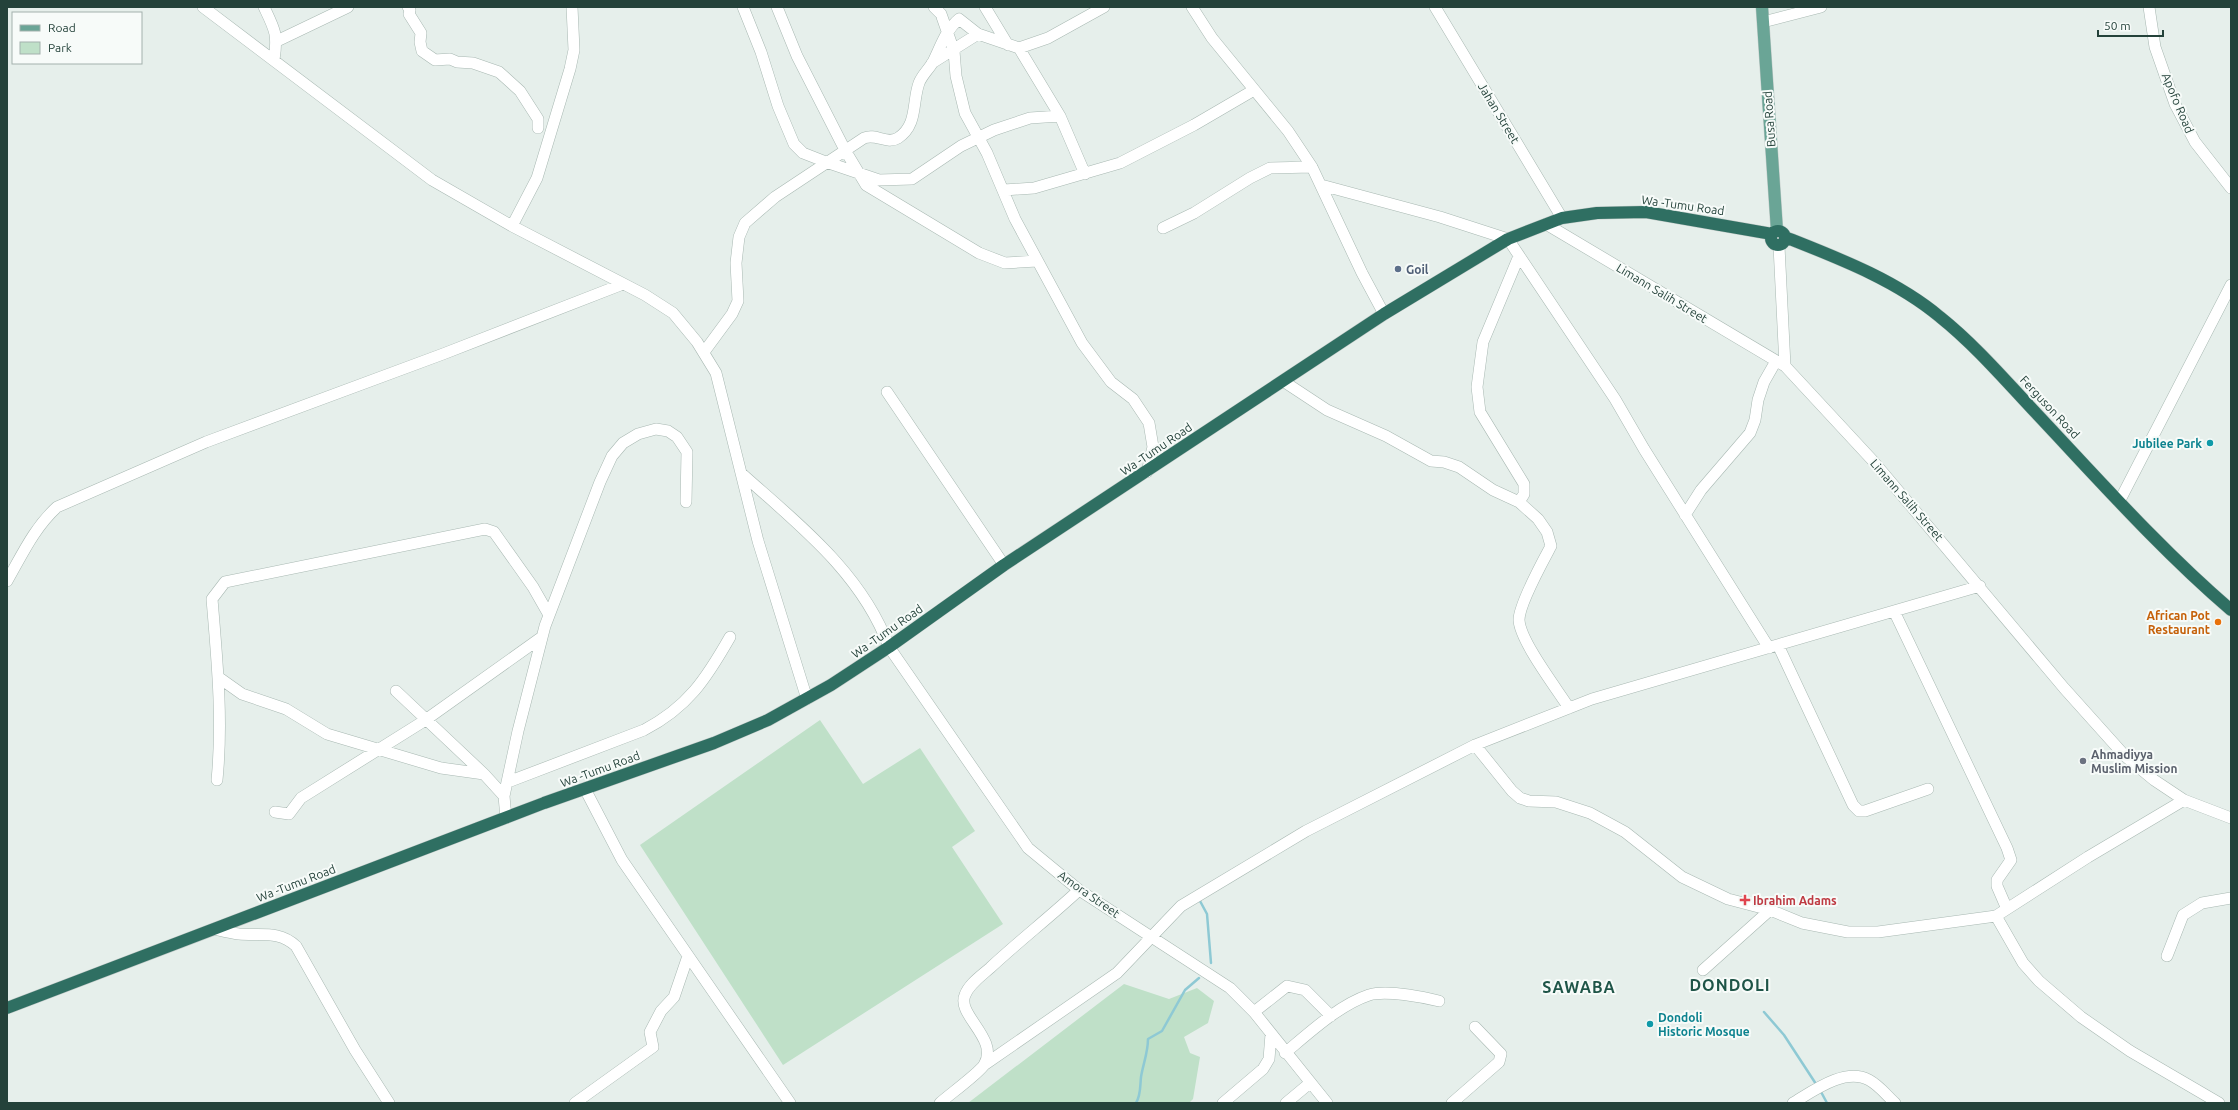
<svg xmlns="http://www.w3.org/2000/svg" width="2238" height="1110" font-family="Ubuntu,sans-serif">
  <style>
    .green { fill: #bfe0c8 }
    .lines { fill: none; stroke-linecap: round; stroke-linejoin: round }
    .stream { stroke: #8ec9d4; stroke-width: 2.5 }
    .minor-casing { stroke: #a8b8b2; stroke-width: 12 }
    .major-casing { stroke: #c2cac8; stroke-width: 13 }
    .highway-casing { stroke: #c2cac8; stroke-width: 13 }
    .minor { stroke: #fff; stroke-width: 11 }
    .major { stroke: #6aa596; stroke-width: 12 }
    .highway { stroke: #2f6f62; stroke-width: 12 }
    .service-dot { fill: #5c6f8a; stroke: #f7fbf9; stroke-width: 1.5 }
    .culture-dot { fill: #0f9aa8; stroke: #f7fbf9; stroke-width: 1.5 }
    .food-dot { fill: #e8710a; stroke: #f7fbf9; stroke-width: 1.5 }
    .worship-dot { fill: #6b7280; stroke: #f7fbf9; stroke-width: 1.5 }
    .health-dot { fill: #e0444e; stroke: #f7fbf9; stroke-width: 1.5 }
    .labels { text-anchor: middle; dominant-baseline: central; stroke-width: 4; stroke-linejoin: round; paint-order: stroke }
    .street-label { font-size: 12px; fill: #24423a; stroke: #f7fbf9 }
    .service-label { font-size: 12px; font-weight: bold; fill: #4e5e75; stroke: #f7fbf9; text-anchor: start }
    .culture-label { font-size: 12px; font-weight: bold; fill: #0d838f; stroke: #f7fbf9; text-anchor: end }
    .food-label { font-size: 12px; font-weight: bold; fill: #c56008; stroke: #f7fbf9; text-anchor: end }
    .worship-label { font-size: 12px; font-weight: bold; fill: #5b616d; stroke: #f7fbf9; text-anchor: start }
    .health-label { font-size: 12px; font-weight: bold; fill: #be3a42; stroke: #f7fbf9; text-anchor: start }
    .district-label { font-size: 16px; font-weight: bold; letter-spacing: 1px; fill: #1f5548; stroke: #f7fbf9 }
  </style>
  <rect width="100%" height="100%" fill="#e6efeb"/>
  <path class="green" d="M820 720 863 784 920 748 975 831 952 847 1003 924 783 1065 640 845Z
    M1124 984 1169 999 1197 988 1214 1001 1208 1023 1184 1037 1190 1053 1200 1057 1193 1099 1189 1103H968Z"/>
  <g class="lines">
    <path class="stream" d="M1200 901 1207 914 1211 963
      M1764 1012 1784 1035 1816 1084
      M1820 1090 1827 1103
      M1136 1103C1141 1095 1140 1086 1141 1077 1143 1064 1148 1053 1148 1039L1162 1031 1185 990 1199 978"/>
    <defs>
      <path id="minor" d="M203 7 432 180 512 226 645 295 673 313 697 342 716 373 758 541 807 699
        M264 7C275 30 278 34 274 60
        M408 7 410 10 409 14 421 33 420 42 422 51 435 60 450 59 457 62 473 63 499 72 520 91 538 119V128
        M743 7 761 52 778 106 794 144 803 153 826 162 879 180 912 179 961 146 994 130 1030 118 1060 116
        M777 7 797 56 845 150 866 185 979 253 1005 263 1037 261
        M934 7 941 14 954 51 956 76 965 113 987 153 1015 219 1082 343 1111 382 1133 399 1149 423 1153 447 1147 472
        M985 7 1008 45
        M1192 7 1212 38 1288 131 1312 167 1362 273 1384 314
        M1435 7 1562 218
        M2149 7 2155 47 2175 104 2195 142 2231 188
        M1763 22 1821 7
        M277 41 348 7
        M1019 48 1060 116 1085 174
        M932 63 978 34
        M1321 185 1440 217 1508 239 1615 399 1644 449 1769 648
        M1004 190 1034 188 1120 163 1194 125 1254 90
        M1546 224 1785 366 1874 462 2064 688 2125 756 2154 780 2184 800 2231 818
        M512 226 537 178 570 69 574 50 572 7
        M1163 228 1194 213 1250 178 1270 168 1312 167
        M1779 246 1785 366
        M704 352 732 314 738 301 736 263 739 237 745 223 775 197 864 138C876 133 887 145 898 138 918 125 912 102 919 83 922 75 929 69 933 62 941 46 945 31 959 19L978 34 1019 48 1048 38 1104 7
        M1283 381 1327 410 1386 436 1431 461 1444 462 1459 467 1493 490 1519 502 1538 519 1547 532 1551 546C1543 561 1519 604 1519 620 1520 641 1557 689 1569 708
        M887 392 1004 565
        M741 473C798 524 862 573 889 647L1028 848 1079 890 1230 988 1254 1012 1327 1103
        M1519 502 1524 494V484L1480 412 1477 387 1483 342 1519 256
        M2119 502 2231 285
        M1685 515 1701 490 1750 433 1755 420 1758 400 1764 382 1776 361
        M7 581C22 555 34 528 57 507L206 442 443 354 623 284
        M1894 611 2007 848 2011 860 1997 880V886L2007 909
        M1778 645 1853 805 1859 811H1865L1928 789
        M218 677 242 694 286 709 327 734 441 768 484 774
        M396 691 484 774 504 796
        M1475 745 1512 791 1520 798 1529 801 1556 802 1590 813 1625 832 1682 877 1728 899 1770 910 1802 923 1848 932H1878L1996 916 2088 857 2184 800
        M217 780C223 720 217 659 212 599L225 582 485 529 494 532 533 587 549 615
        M508 782 644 730C688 707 706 679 730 637
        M585 789 622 860 790 1103
        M275 812 289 814 301 798 424 721 542 637
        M506 818 504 796 518 731 545 626 600 482 612 456 623 443 638 434 656 429 668 431 677 437 687 452 686 502
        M1996 916 2023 963 2039 981 2081 1017 2130 1051 2219 1103
        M214 929C223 931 231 933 239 934 261 936 279 930 296 946L355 1050 389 1103
        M2167 956 2183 915 2202 903 2231 898
        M1703 970 1770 910
        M1254 1012 1287 986 1305 990 1331 1016
        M1285 1053C1309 1033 1339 1005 1369 995 1386 990 1422 997 1439 1001
        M984 1065 1117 973 1181 906 1306 831 1475 745 1592 699 1980 586
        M575 1103 653 1047 650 1032 661 1011 674 997 688 956
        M940 1103C949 1095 979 1073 984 1065 1000 1039 956 1015 965 995 969 984 981 976 990 968 1019 941 1050 917 1079 890
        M1223 1103 1263 1069 1269 1059 1271 1034
        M1286 1103 1310 1083
        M1452 1103 1499 1062 1501 1054 1475 1027
        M1793 1103C1813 1091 1845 1067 1869 1080 1880 1086 1886 1095 1895 1103"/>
      <path id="major" d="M1762 7 1777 231"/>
      <path id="highway" d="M1771 238a7 7 0 1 1 14 0a7 7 0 1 1-14 0Z
        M1785 237C1838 258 1896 280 1940 317 1975 345 2005 380 2036 413 2099 480 2161 550 2231 610
        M7 1008 544 803 714 743 768 720 831 685 889 647 1004 565 1384 314 1508 239 1562 218 1597 213 1646 212 1772 234"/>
    </defs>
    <use href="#minor" class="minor-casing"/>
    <use href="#major" class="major-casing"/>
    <use href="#highway" class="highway-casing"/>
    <use href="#minor" class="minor"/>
    <use href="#major" class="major"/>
    <use href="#highway" class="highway"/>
  </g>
  <circle class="service-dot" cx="1398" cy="269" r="4"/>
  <g class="culture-dot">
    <circle cx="2210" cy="443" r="4"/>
    <circle cx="1650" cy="1024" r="4"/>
  </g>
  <circle class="food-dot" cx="2218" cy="622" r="4"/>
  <circle class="worship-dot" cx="2083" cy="761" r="4"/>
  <path class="health-dot" d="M1743 894h4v4h4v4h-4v4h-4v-4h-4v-4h4z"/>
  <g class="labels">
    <g class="street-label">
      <text transform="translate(2178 103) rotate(67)">Apofo Road</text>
      <text transform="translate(1499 113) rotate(59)">Jahan Street</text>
      <text transform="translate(1769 119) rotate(-94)">Busa Road</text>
      <text transform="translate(1683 205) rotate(8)">Wa -Tumu Road</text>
      <text transform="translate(1662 293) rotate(31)">Limann Salih Street</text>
      <text transform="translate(2050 407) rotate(47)">Ferguson Road</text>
      <text transform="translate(1156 449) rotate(-34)">Wa -Tumu Road</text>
      <text transform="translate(1907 500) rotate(49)">Limann Salih Street</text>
      <text transform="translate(887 631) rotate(-35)">Wa -Tumu Road</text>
      <text transform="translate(600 769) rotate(-20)">Wa -Tumu Road</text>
      <text transform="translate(296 883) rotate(-21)">Wa -Tumu Road</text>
      <text transform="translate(1089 894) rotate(35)">Amora Street</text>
    </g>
    <g class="service-label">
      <text x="1406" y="269">Goil</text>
    </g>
    <g class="culture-label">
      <text x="2202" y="443">Jubilee Park</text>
      <text x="1658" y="1017" text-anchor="start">Dondoli<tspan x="1658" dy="14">Historic Mosque</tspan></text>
    </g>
    <g class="food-label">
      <text x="2210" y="615">African Pot<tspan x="2210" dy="14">Restaurant</tspan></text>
    </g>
    <g class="worship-label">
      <text x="2091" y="754">Ahmadiyya<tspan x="2091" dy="14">Muslim Mission</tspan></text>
    </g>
    <g class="health-label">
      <text x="1753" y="900">Ibrahim Adams</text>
    </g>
    <g class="district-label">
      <text x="1730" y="985">DONDOLI</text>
      <text x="1579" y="987">SAWABA</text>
    </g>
  </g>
  <rect width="2238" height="1110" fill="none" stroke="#24423a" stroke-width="16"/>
  <rect x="12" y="12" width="130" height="52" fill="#f7fbf9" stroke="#a3b1ad"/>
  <rect x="20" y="25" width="20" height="6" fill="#6aa596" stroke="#a3b1ad"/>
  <text x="48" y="32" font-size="12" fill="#24423a">Road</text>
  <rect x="20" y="42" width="20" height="12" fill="#bfe0c8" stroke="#a3b1ad"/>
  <text x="48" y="52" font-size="12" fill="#24423a">Park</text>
  <path d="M2098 30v6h65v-6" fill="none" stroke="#24423a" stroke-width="2"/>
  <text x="2104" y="30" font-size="12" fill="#24423a" stroke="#f7fbf9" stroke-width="3" paint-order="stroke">50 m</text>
</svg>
